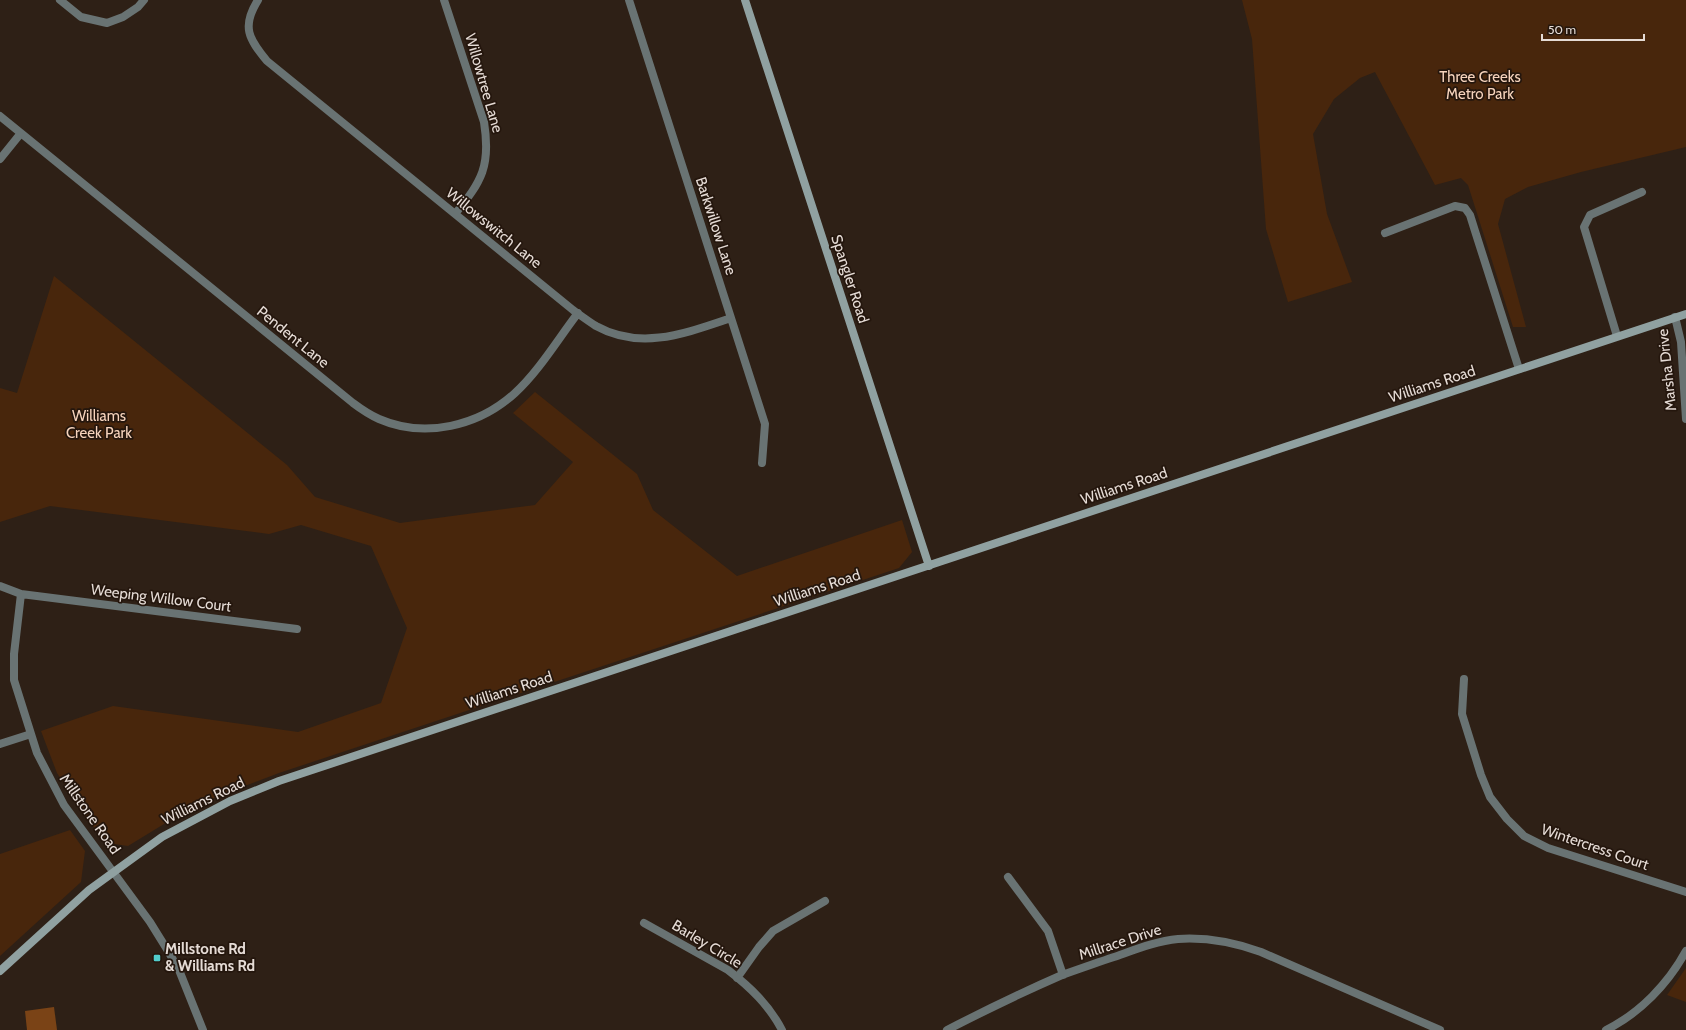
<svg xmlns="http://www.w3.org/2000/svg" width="1686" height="1030" font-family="Cabin,sans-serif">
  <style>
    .green { fill: #48260c }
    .building { fill: #7a4316 }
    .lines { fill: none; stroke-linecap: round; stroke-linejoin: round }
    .lane { stroke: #697373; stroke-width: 8 }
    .street { stroke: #697373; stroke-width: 8 }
    .secondary { stroke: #90a1a1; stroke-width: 8 }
    .poi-dot { fill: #52cdcc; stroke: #24160d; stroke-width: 1.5 }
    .labels { text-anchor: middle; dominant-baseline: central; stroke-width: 3.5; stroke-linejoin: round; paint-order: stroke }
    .park-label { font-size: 15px; fill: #f6d3bc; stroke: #24160d }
    .street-label { font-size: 15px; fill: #e5dbd5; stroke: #24160d }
    .poi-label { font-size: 15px; font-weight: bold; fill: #e5dbd5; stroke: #24160d; text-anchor: start }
  </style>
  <rect width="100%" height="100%" fill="#2e2016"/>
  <path class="green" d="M1242 0H1686V147L1581 172 1528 187 1505 199 1498 224 1526 327H1513L1468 185 1461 178 1435 185 1375 72 1360 78 1334 99 1313 134 1327 214 1352 282 1288 302 1266 229 1252 39Z
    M54 276 287 465 315 497 400 523 535 505 573 462 513 413 535 392 637 474 653 510 737 576 902 520 912 552 899 568 279 773 218 796 164 824 128 846 108 843 90 823 57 773 41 731 113 706 298 732 381 703 407 628 371 546 301 525 269 534 50 506 0 522V388L17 393Z
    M70 830 85 851 81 882 0 956V854Z
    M1686 968V1002L1667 995Z"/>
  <path class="building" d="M54 1007 57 1030H27L25 1011Z"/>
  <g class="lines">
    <path class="lane" d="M60 0 81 17 107 23 123 17 138 7 144 0
      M1385 233 1455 206 1465 208 1470 215 1475 231 1519 369
      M1617 336 1584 227 1590 215 1642 192"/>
    <path class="street" d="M258 0C241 27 249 39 267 61L573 310C580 315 588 321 596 326 641 351 686 333 731 318
      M444 0 484 122C491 166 482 181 455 214
      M629 0 765 424 762 463
      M0 116 353 403C361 409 370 415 379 419 425 439 479 426 515 393 539 371 558 339 578 313
      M0 159 21 133
      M1675 317 1681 342 1686 419
      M0 586 21 594 297 629
      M21 594 14 654V680L37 753 64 805 150 922 168 951 179 970 203 1030
      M1464 679 1462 714 1481 775 1490 797 1507 819 1524 836 1548 848 1686 892
      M0 744 31 734
      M1008 877 1048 931 1063 975
      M644 923 728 970C750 987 769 1005 782 1030
      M737 978 759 947 773 931 825 901
      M947 1030C984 1011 1023 992 1062 975 1079 969 1096 963 1114 957 1134 950 1156 941 1178 939 1207 937 1233 942 1261 952L1440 1030
      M1606 1030C1640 1013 1668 984 1686 951"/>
    <path class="secondary" d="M745 0 929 566
      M0 971 89 890 162 837 230 801 279 781 1686 314"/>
  </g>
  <rect class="poi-dot" x="153" y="954" width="8" height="8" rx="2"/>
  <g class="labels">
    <g class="park-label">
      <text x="1480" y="77">Three Creeks<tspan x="1480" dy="17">Metro Park</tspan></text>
      <text x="99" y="416">Williams<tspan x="99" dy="17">Creek Park</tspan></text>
    </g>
    <g class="street-label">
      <text transform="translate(484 83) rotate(74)">Willowtree Lane</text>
      <text transform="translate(716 226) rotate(72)">Barkwillow Lane</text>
      <text transform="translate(494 228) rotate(39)">Willowswitch Lane</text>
      <text transform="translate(850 279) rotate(72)">Spangler Road</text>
      <text transform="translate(293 337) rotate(39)">Pendent Lane</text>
      <text transform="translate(1667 370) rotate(-96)">Marsha Drive</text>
      <text transform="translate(1432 384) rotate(-18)">Williams Road</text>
      <text transform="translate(1124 486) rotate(-18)">Williams Road</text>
      <text transform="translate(817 588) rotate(-18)">Williams Road</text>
      <text transform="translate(161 598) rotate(7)">Weeping Willow Court</text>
      <text transform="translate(509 690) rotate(-18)">Williams Road</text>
      <text transform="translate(203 801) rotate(-26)">Williams Road</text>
      <text transform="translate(90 814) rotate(55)">Millstone Road</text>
      <text transform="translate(1595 847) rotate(19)">Wintercress Court</text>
      <text transform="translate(1120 942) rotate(-18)">Millrace Drive</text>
      <text transform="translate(707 944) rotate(31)">Barley Circle</text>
    </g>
    <g class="poi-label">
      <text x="165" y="949">Millstone Rd<tspan x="165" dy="17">&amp; Williams Rd</tspan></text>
    </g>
  </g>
  <path d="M1542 34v6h102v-6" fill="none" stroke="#e5dbd5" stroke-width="2"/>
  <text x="1548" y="34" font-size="12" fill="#e5dbd5" stroke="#24160d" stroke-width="3" paint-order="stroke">50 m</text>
</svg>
